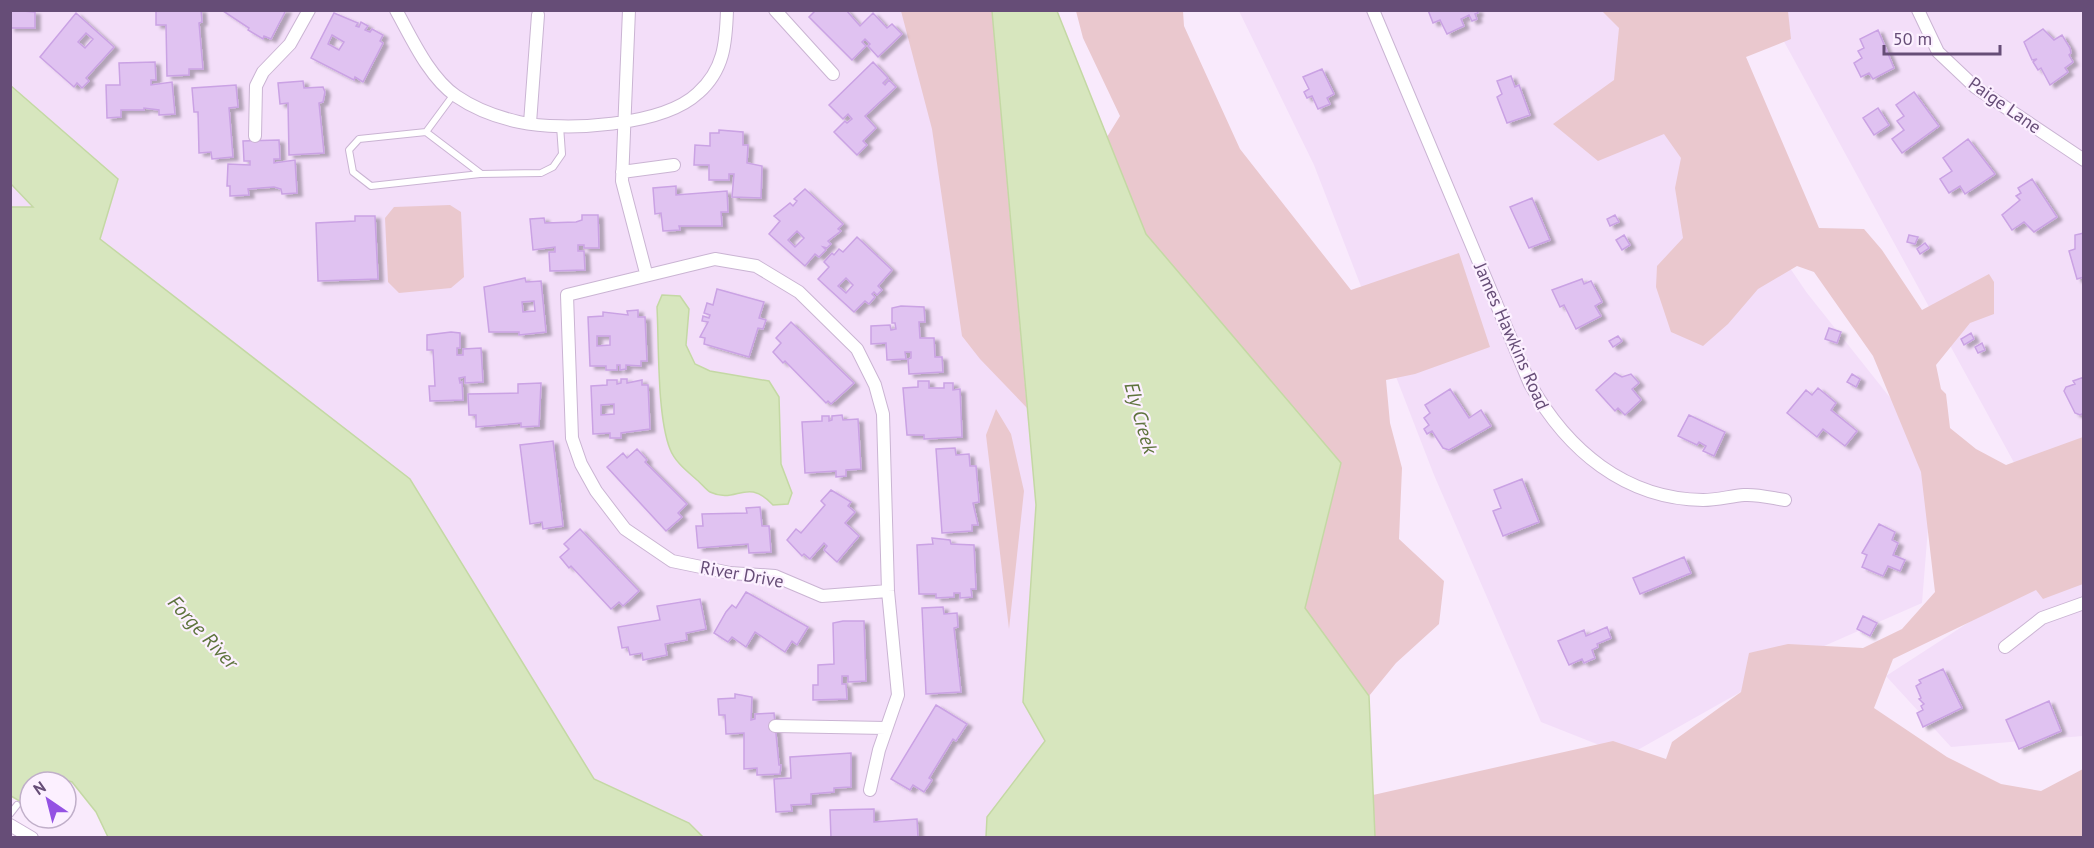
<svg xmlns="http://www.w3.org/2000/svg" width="2094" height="848" font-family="'PT Sans',sans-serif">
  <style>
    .residential { fill: #f3def9 }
    .green { fill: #eac8ce }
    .water { fill: #d7e6be; stroke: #c4d8a4; stroke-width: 1.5 }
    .building { fill: #e0c2f1; stroke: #caa2e4; stroke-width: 1.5; fill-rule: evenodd; filter: url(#shadow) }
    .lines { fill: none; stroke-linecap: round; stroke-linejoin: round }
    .lane-casing { stroke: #cab4d3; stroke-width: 8 }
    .street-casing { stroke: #cab4d3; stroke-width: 14 }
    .lane { stroke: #fff; stroke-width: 6 }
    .street { stroke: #fff; stroke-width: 12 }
    .labels { text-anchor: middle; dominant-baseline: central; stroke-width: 4.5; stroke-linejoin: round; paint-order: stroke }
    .street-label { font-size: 18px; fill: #664d77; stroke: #fcf0ff }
    .water-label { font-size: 20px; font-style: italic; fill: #5e743d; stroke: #fcf0ff }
  </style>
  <defs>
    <filter id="shadow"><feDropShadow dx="5" dy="3" stdDeviation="1.5" flood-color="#0004"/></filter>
  </defs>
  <rect width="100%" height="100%" fill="#f9eafc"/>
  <path class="residential" d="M1770 10 2083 11V736L1951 747 1886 676 2028 584 2023 479 1769 14Z
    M11 11H992L1036 505 1023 702 1045 741 987 817 986 837H703L689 823 594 779 410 479 100 239 118 179 11 85Z
    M1239 11H1676L1721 167 1807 293 1934 453 1922 603 1815 650 1627 756 1541 722 1434 475 1314 165Z
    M11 184 33 208 11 207Z"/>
  <path class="green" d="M901 11H992L1027 408 980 359 962 336 932 129Z
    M1076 11H1183L1184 26 1240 149 1351 290 1459 253 1490 347 1415 374 1386 380 1390 423 1402 468 1399 539 1444 581 1439 624 1396 663 1369 696 1305 608 1341 463 1146 234 1107 137 1120 116 1083 38Z
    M1602 11H1788L1791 39 1746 57 1819 228 1864 229 1882 250 1922 310 1989 274 1994 282V314L1970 323 1936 365 1941 389 1946 394 1950 428 1976 449 2006 465 2083 437V584L2043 599 2036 590 1893 659 1874 708 1947 757 2001 784 2041 791 2083 769V837H1375L1373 795 1613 741 1666 759 1672 742 1741 692 1749 653 1788 644 1863 648 1902 629 1935 592 1921 472 1873 356 1814 272 1797 266 1758 289 1728 324 1703 346 1671 332 1656 287 1657 266 1683 238 1675 188 1681 158 1664 134 1598 161 1553 124 1614 80 1619 28Z
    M450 205 461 212 464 277 451 288 399 293 388 282 385 218 394 207Z
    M996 409 1011 434 1024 491 1009 629 986 435Z"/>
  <path class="water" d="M992 11H1057L1146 234 1341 463 1305 608 1369 696 1375 837H986L987 817 1045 741 1023 702 1036 505Z
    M10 85 118 179 100 239 410 479 594 779 689 823 703 837H108L96 812 72 782 46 774 42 782H30L28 806 11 796 10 207H33L11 184Z
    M662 295 680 296 689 309 686 345 695 364 710 371 769 381 779 397 781 464 792 493 788 504 773 505C746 476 737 505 710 492 706 490 701 483 697 480 687 471 675 462 670 449 657 416 659 345 657 307Z"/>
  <path class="building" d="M10 10 35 12V28H10Z
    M156 10H201L202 22 199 23 203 69H189V75L167 76 166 25H156Z
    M286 10 271 39 264 36 263 39 248 30 249 28 223 11Z
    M816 10H846L860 26 873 13 887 28 892 24 902 34 878 57 868 46 870 44 865 39 862 42 866 46 852 60 809 17Z
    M1428 10H1477L1478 13 1475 14 1477 19 1472 21 1469 15 1461 19 1464 26 1447 34 1440 20 1433 23Z
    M76 13 114 47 86 78 89 81 82 88 77 83 74 87 40 57ZM86 33 93 39 85 48 78 42Z
    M334 13 358 23 356 26 359 27 361 22 368 26 365 30 370 32 372 29 383 35 380 41 383 43 363 82 355 77 354 80 311 58ZM332 35 344 42 339 50 328 44Z
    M2043 29 2054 40 2062 35 2070 48 2071 53 2069 55 2073 62 2065 68 2068 72 2050 85 2041 68 2038 70 2033 62 2037 59 2032 60 2024 42Z
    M1878 30 1894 68 1873 79 1869 73 1861 77 1854 63 1862 58 1858 51 1864 48 1860 39Z
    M155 62 156 80H151V85L172 82 175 114 159 115V110L144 108V110H121V117L107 118 106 85H120L119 63Z
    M873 62 888 78 883 83 885 85 889 80 896 87 865 116 876 128 863 141 867 145 857 155 834 132 845 121 847 123 852 119 848 114 843 119 829 105Z
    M1322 69 1334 94 1327 98 1330 104 1318 109 1312 96 1307 98 1304 92 1309 89 1303 77Z
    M1511 76 1515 87 1519 85 1530 115 1507 123 1497 97 1502 94 1497 81Z
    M303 81 304 88 323 87 325 92 323 102 319 103 324 153 289 155 288 103 280 104 278 83Z
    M236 85 238 107 229 108 233 157 212 159 211 152 199 153 198 112H194L192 88Z
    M1914 92 1939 126 1902 153 1892 139 1904 130 1897 121 1904 116 1896 105Z
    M1878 108 1889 125 1874 135 1863 118Z
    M719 130 743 132V145H748L747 163 762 166 761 198 732 197 734 174H729V180H709V165H694L695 145 710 146V133H719Z
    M1968 139 1995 174 1965 194 1960 186 1949 193 1940 179 1952 171 1943 158Z
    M279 140 280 159H274V163L295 160 297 193 282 194 281 189 274 187 248 189 249 195 230 196V186H227L228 164 250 165V161H244L243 141Z
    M2032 179 2057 217 2034 232 2024 222 2012 230 2002 215 2020 200 2016 196 2021 193 2018 188Z
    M676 186V195L727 191 728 212H721L722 226H679L680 230 663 231 661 213 655 214 653 188Z
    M805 189 843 224 838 229 841 231 828 241 831 244 827 248 823 247 826 250 819 257 815 254 805 266 769 234 780 221 774 216 790 203 793 206 797 201 794 199ZM797 231 804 238 795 247 788 240Z
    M1532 198 1550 240 1529 248 1510 207Z
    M582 215H598L599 248H584V245H578V251H584L585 270 550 271 549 252H555V247L533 250 530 219 544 218 545 223 576 222 582 220Z
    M1615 215 1619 222 1610 226 1607 219Z
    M355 216H375L378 279 318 281 316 223 355 221Z
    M2084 233V277L2077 279 2069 251 2075 249V235Z
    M1624 235 1630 245 1622 250 1616 240Z
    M1909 235 1918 237 1915 244 1907 242Z
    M857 237 892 270 878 286 882 290 877 295 874 292 872 294 875 297 869 304 865 301 854 312 818 279 829 267 824 262 832 253 834 255 839 249 843 252ZM846 278 853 285 846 293 838 286Z
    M1925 243 1929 248 1920 254 1917 249Z
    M525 278 526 282 541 281 546 332 519 335V332H489L484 287ZM534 301 535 311 523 312 522 302Z
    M1582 279 1584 284 1591 281 1602 302 1595 306 1601 316 1576 329 1564 305 1560 307 1552 290Z
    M717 289 764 302 759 318 766 320 763 329 758 328 749 357 704 344 705 338 700 337 708 322 702 321 703 316 709 318 710 315 704 313 707 303 713 305Z
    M901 306 924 307 925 322H919L920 338H934L935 357H942L943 372 909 374 908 359 911 358V352H905L906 359 887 360 886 343 871 344V326L890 325 891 330 896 329 895 323H892V308Z
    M638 310V317H645L647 361H641V366L626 365V369L620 370V365H617V370H606V366H590L588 317 603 316V312L628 315 627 311ZM597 336H610V345L597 346Z
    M791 322 854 383 831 404 828 401 826 403 785 361 783 363 773 352 781 343 776 338Z
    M1829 328 1841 332 1837 343 1825 339Z
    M451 332 460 333V348H457V355H463V349L481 348 483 382 465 383V377L459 378 460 383 462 382 463 400 430 401 429 386H435L433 350H427V335Z
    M1971 333 1974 339 1964 345 1961 339Z
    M1618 336 1622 341 1613 347 1609 341Z
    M1982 343 1985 350 1978 353 1975 347Z
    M1615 373 1622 377 1631 374 1639 383 1632 389 1641 400 1625 415 1618 408 1615 411 1596 390Z
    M1852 374 1860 379 1856 387 1847 382Z
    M2084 377V413L2080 415 2075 413 2064 391 2066 387 2075 384 2073 381Z
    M621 379H627V383L642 380V385H648L650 429 621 433V438H610V433L593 434 591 386 607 385V380H617V384L621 383ZM614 404V414L601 415V405Z
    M918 381H929V388H944V383H953V390L960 389 962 437 924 439V435H907L903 388 918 387Z
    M541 383 539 426 521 427V423L476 427V415H469L468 394 518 393V384Z
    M1818 388 1836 403 1831 410 1857 431 1845 446 1823 429 1817 437 1787 413 1806 390 1812 395Z
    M1450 389 1469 418 1481 410 1491 426 1449 450 1443 448 1432 431 1427 434 1424 429 1429 425 1424 418 1430 413 1425 405Z
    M842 415 843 420 858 419 861 469 846 470V476L836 477V471L805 473 802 422 822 421V416H829V421L832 420V416Z
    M1689 415 1725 432 1714 456 1703 451 1706 446 1699 442 1697 445 1678 436Z
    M553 441 563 526 543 529 542 522 530 524 520 445Z
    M955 448 956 455 969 454 970 466H976L979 502 973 503 978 525H972V531L942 533 936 449Z
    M637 449 647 460 645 462 687 504 678 513 682 517 666 531 607 467 623 453 627 458Z
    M1522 479 1539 522 1503 536 1493 511 1501 508 1494 490Z
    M831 490 851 502 848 506 855 512 845 523 859 536 837 562 824 550 827 546 824 543 810 559 804 554 802 556 787 540 796 529 801 533 825 505 821 501Z
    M760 507 762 526H769L771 552 749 553 748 544 698 548 696 526H703L702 514 747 513 746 508Z
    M1879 524 1895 532 1892 540 1898 543 1893 555 1905 560 1900 571 1888 566 1883 576 1862 567 1867 555 1862 553Z
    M580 529 639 591 623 606 619 602 611 609 571 566 569 568 560 557 569 549 564 544Z
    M932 538 950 540 951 544 974 545 976 589H971L972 597 960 598V593H954V597L936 598V594H919L917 545 933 544Z
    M1684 557 1691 573 1640 594 1633 578Z
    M746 592 808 627 797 645 792 641 785 652 755 632 746 647 732 637 728 642 714 633 726 612 732 605 736 608Z
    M700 599 706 629 686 633 687 640 665 644 667 655 643 660 642 653 630 655 628 647 622 648 618 627 660 620 657 606Z
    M943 607 944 614 957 613 958 627 954 628 961 692 926 694 922 608Z
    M1863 616 1877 623 1870 636 1857 629Z
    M843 621H864L866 681 848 682V676H842V684H846L847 699 813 700V685H818V665L834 664 833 623Z
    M1607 627 1611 638 1597 644 1598 647 1592 650 1595 658 1584 663 1582 659 1569 665 1558 641 1584 630 1586 636Z
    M1943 669 1962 708 1923 727 1917 713 1923 710 1921 706 1924 704 1919 699 1921 698 1916 686 1921 683 1919 680Z
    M735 694 752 697 751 720 755 719V714L774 713 779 765H781L780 774 757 775V768L744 769V733L726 734 725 715H719L718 699 735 698Z
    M2049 701 2061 731 2019 749 2006 720Z
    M936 705 967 724 956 741 953 739 929 778 932 780 924 792 913 785 910 790 891 779Z
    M851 753V787L834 788V792L811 794V804L791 805 792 811 776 812 774 779 791 778 790 757Z
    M874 809V822L917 819 918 838H831L830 810Z"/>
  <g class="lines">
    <defs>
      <path id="lane" d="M454 94 426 132 359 139 349 150 353 172 371 186 480 174 541 173 553 167 562 154 560 126
        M426 132 480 173
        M10 814 17 805"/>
      <path id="street" d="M396 10C412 39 429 77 456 96 475 109 496 117 519 122 564 132 663 126 698 93 724 70 726 43 727 10
        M629 10 622 181 646 273
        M775 10 833 74
        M1373 10 1530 384C1567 450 1625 499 1703 500 1717 500 1731 496 1744 495 1757 494 1772 498 1785 500
        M1918 10 1938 52 1975 87 2084 160
        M530 123 538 15
        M255 136 256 86 263 72 290 44 309 10
        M622 172 674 165
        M2005 647 2042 618 2084 603
        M775 726 886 728
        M870 790 879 750 898 695 888 591 883 414 875 385 857 349 799 292 756 266 715 259 567 295 572 438 581 464 596 491 625 529 672 561 730 573 775 576 822 596 888 591
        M10 825 32 838"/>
    </defs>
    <use href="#lane" class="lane-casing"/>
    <use href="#street" class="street-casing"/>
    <use href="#lane" class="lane"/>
    <use href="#street" class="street"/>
  </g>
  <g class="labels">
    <g class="street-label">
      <text transform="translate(2005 105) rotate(35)">Paige Lane</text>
      <text transform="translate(1512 336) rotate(66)">James Hawkins Road</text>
      <text transform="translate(742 574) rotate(10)">River Drive</text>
    </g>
    <g class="water-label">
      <text transform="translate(1141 418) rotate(74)">Ely Creek</text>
      <text transform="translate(203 632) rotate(47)">Forge River</text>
    </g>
  </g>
  <rect width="2094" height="848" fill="none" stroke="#664d77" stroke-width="24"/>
  <g transform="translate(48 800) rotate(325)"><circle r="28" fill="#fcf0ff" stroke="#c0afc9" stroke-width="1.5"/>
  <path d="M0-4.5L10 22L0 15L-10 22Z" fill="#9452e3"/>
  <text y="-9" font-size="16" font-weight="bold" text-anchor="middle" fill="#664d77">N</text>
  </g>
  <path d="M1884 45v9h116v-9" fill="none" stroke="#664d77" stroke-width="3"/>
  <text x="1893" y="45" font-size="18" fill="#664d77" stroke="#fcf0ff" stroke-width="4.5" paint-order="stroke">50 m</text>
</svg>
